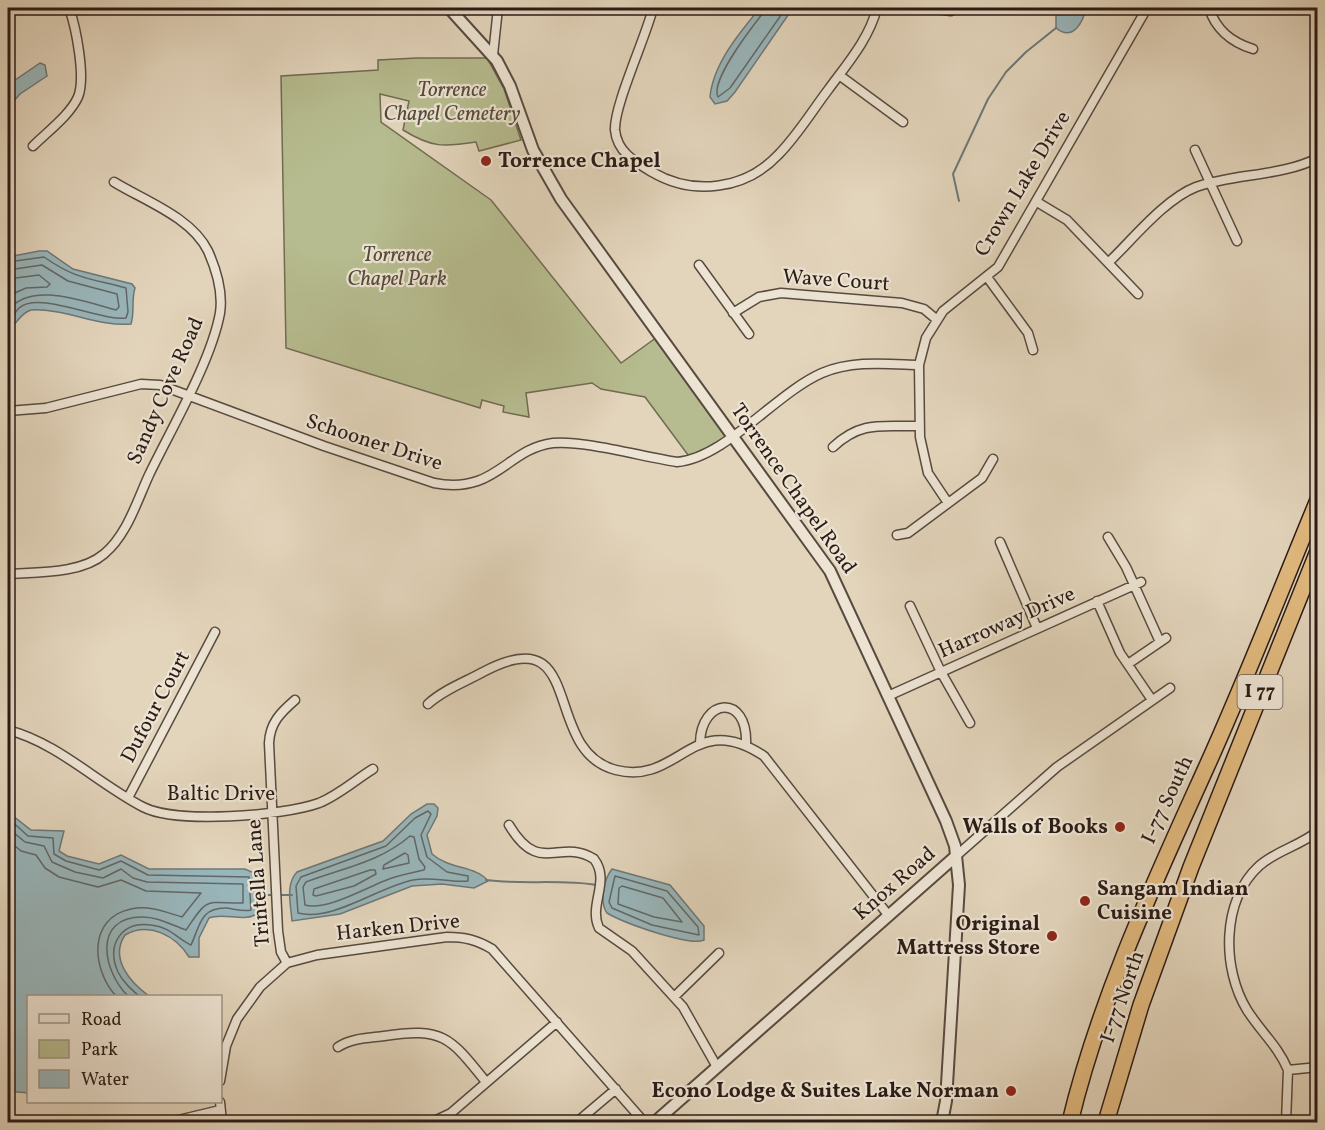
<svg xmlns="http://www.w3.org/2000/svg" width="1325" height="1130" font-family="Vollkorn,serif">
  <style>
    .green { fill: #b6bc8f; stroke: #706c52; stroke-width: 1.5 }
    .water { fill: #99b6bb; stroke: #6d7879; stroke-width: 1.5 }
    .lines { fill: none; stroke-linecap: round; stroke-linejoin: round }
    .shore { stroke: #626868; stroke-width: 1.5 }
    .stream { stroke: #6d7879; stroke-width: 2 }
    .minor-casing { stroke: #584a40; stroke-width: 11 }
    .tertiary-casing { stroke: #584a40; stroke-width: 14 }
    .motorway-casing { stroke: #2a1b16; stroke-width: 18 }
    .minor { stroke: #ede4d3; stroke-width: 8 }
    .tertiary { stroke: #ede4d3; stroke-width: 10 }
    .motorway { stroke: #e2ba7e; stroke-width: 15 }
    .poi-dot { fill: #8f2418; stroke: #ede4d3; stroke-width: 2 }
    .labels { text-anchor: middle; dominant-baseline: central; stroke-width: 4.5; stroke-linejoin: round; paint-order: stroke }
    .shield { fill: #ede4d3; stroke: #64574f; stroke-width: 1.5 }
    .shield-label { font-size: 20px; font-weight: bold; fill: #2a1b16 }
    .park-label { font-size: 21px; font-style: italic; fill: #544b3a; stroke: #ede4d3 }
    .poi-label { font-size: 21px; font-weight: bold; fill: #2a1b16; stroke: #ede4d3; text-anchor: end }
    .street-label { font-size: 21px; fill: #2a1b16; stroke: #ede4d3 }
  </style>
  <rect width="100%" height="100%" fill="#e3d5bc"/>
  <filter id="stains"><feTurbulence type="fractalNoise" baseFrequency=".00333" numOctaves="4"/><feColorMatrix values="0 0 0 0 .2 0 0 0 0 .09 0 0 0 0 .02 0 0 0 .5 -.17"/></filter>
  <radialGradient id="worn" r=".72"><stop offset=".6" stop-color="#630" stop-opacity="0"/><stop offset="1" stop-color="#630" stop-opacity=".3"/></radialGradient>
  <path class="green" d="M417 58H487L504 89 521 140 479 151 476 142C444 147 432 148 403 130L409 101 380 94 381 122 491 200 621 363 660 335 733 434 691 459 645 397 601 389 592 383 526 393 529 417 503 412 504 406 482 400 480 408 286 348 281 76 378 70V60Z"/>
  <path class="water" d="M760 8H793L735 92 727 101 715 104 710 97C713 64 740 32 760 8Z
    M1056 8H1086C1083 22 1073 42 1056 28Z
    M40 63 45 65 47 76 20 94 8 108V85Z
    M39 251H47L73 269 132 284 135 288C131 301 135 311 131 324 98 327 65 308 31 310 20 313 18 324 8 329V257Z
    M427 804H434L438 808 437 816 427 835 432 854C450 870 475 865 488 881L474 888 442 884 412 886 340 914 292 921C291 906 285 884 297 872L383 841 411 814Z
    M8 812 31 830 64 831 59 851 67 856 99 864 121 855 149 869H245L254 873C259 885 260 903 255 915 241 922 224 912 209 918L199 938V957H189C176 936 149 921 125 935 109 959 131 983 149 996H28V1093L8 1091Z
    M612 869 670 885 704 926V940C689 947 622 922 607 913 599 902 604 879 612 869Z"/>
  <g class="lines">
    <path class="shore" d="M764 8 763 13C752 27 710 81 718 97L730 88 786 8
      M8 262 44 257C77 280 90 278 126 288L128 312 126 318C102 322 39 290 19 308 15 312 12 318 8 323
      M8 270 42 265 68 281 117 294 119 307 116 310C85 302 30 280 8 311
      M8 279 39 275 50 284 47 287 26 288 8 296
      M428 811 431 814 421 835 427 857 447 872 468 876V881C450 883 432 876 413 880 378 887 333 922 298 913L296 886 301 877 386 846 415 818Z
      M8 818 28 836 53 838 54 854 66 861 99 870 121 861 148 875 249 877 251 910C243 912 235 909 227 908 200 907 200 926 191 945 177 939 171 927 151 925 121 921 106 945 118 972 123 982 131 989 139 996
      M8 828 25 842 44 846 52 862 75 872 103 878 121 869 133 878 147 882 243 884V903C204 903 209 896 186 930 171 925 159 917 142 917 92 917 103 972 128 996
      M410 836 414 837 419 859 425 867 424 870C411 873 397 875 384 881 364 889 325 911 305 905L303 887 306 882C343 868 380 862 410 836Z
      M8 840 21 851 36 855 45 868 59 877 98 887 121 880 146 891 201 893 182 917C165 912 149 905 131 909 87 918 92 970 116 996
      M405 853 408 855 409 863 383 869 384 865Z
      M370 870H375L376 874 354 886 316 896 313 895 314 889Z
      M615 876 667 891 698 927 699 935 652 925 612 908 609 902Z
      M622 886 663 898 682 922 654 917 618 904 619 888Z"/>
    <path class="stream" d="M959 201 953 174 988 99 1006 72 1026 52 1056 28
      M486 880C523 885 560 879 596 885
      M255 895H274
      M279 895H292"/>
    <defs>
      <path id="minor" d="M653 8C646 37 614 105 615 130 617 152 635 162 652 172 693 196 745 190 778 155 797 136 812 111 828 90 847 64 869 39 877 8
        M929 8 951 11
        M1209 8C1216 30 1231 42 1253 49
        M493 55 498 8
        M839 75 903 122
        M33 146C47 132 70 115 78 97 86 78 76 27 69 8
        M1195 150 1237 241
        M1037 202 1067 220 1138 294
        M1109 262C1133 239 1165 199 1196 187 1235 173 1280 177 1318 158
        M699 265 749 334
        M987 277 1028 333 1033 350
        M733 313 759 297 781 293 902 303 924 309 936 319
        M8 411 46 408 141 384 160 385 324 446 434 483C496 495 506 449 553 443 584 440 643 457 677 462 725 458 776 393 822 373 853 360 887 364 919 365
        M833 447C862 420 883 427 919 426
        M948 503 928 473 920 437 919 365 926 338 943 311 998 267 1147 8
        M897 535 908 533 982 478 993 459
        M1108 537 1126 567 1160 642
        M1000 542 1037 628
        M8 574C37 572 81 574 104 554 127 535 137 501 149 475 171 429 211 362 220 313 223 293 216 269 208 251 191 217 145 201 114 182
        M1097 601 1120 653 1152 700
        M910 606 941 672 970 723
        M1128 664 1166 638
        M888 696 1141 582
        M428 704C443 690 465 682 483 672 588 616 540 751 616 770 680 786 692 708 764 756L889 916
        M8 730C58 743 97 783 143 807 176 824 283 816 319 803 339 795 355 780 373 769
        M700 743C701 698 748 693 746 744
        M128 798 215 632
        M509 825C540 877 559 837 594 859 611 881 588 905 599 928L632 951 683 1007 717 1067
        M956 856 1057 767 1170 688
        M287 963 281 952 278 931 269 743C270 723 280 713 295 700
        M674 997 719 953
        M338 1047C351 1038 369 1038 384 1036 443 1027 450 1037 486 1082
        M1288 1070C1278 1046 1261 1032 1247 1010 1222 969 1221 901 1259 866 1277 850 1300 846 1318 831
        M1288 1070 1318 1067
        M220 1081 226 1046 237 1019 260 987 287 963 317 955 447 937C465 937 477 940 492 949L644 1122
        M220 1102 222 1122
        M170 1122 220 1110
        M432 1122 451 1113 557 1022
        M577 1122 616 1089
        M1286 1122 1288 1070"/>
      <path id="tertiary" d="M449 8 497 61 510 86 533 150 561 199 830 571 946 821 955 846 959 885 946 1101 942 1122
        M655 1122 956 856"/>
      <path id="motorway" d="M1070 1122C1100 998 1154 883 1206 768 1246 680 1281 589 1318 500
        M1106 1122 1141 1005 1191 867 1318 551"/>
    </defs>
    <use href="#minor" class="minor-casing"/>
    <use href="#tertiary" class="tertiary-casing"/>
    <use href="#motorway" class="motorway-casing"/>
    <use href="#minor" class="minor"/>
    <use href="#tertiary" class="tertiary"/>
    <use href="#motorway" class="motorway"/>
  </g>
  <g class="poi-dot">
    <circle cx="486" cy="161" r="6"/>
    <circle cx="1120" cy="827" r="6"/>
    <circle cx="1085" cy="901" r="6"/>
    <circle cx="1052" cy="936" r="6"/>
    <circle cx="1011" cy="1091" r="6"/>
  </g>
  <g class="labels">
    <rect class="shield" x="1237.5" y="675" width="45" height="34" rx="4.5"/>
    <g class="shield-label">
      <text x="1260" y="692">I 77</text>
    </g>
    <g class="park-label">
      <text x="452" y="90">Torrence<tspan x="452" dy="24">Chapel Cemetery</tspan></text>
      <text x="397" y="255">Torrence<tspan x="397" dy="24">Chapel Park</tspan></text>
    </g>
    <g class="poi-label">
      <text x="498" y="161" text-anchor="start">Torrence Chapel</text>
      <text x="1108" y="827">Walls of Books</text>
      <text x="1097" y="889" text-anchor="start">Sangam Indian<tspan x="1097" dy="24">Cuisine</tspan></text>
      <text x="1040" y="924">Original<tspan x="1040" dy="24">Mattress Store</tspan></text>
      <text x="999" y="1091">Econo Lodge &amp; Suites Lake Norman</text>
    </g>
    <g class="street-label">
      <text transform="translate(1023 184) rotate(-59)">Crown Lake Drive</text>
      <text transform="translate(836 281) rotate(4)">Wave Court</text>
      <text transform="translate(166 391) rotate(-66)">Sandy Cove Road</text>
      <text transform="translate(374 443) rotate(18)">Schooner Drive</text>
      <text transform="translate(793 489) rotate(55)">Torrence Chapel Road</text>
      <text transform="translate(1007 623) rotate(-24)">Harroway Drive</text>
      <text transform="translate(156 707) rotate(-62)">Dufour Court</text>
      <text x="221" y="794">Baltic Drive</text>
      <text transform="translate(1168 800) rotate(-65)">I-77 South</text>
      <text transform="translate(259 883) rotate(-94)">Trintella Lane</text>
      <text transform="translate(895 884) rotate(-41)">Knox Road</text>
      <text transform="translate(398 928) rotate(-6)">Harken Drive</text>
      <text transform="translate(1123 997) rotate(-71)">I-77 North</text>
    </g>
  </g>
  <rect width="1325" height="1130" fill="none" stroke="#e3d5bc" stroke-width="30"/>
  <rect x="9" y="9" width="1307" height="1112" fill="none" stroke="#2a1b16" stroke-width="3"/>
  <rect x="15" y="15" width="1295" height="1100" fill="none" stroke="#2a1b16" stroke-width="1.5"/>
  <rect x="27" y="995" width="195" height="108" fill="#ede4d3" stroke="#9f9487" stroke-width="1.5"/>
  <rect x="39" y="1014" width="30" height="9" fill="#ede4d3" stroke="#9f9487" stroke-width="1.5"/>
  <text x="81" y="1025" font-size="18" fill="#2a1b16">Road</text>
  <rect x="39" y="1040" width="30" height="18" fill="#b6bc8f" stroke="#9f9487" stroke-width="1.5"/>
  <text x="81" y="1055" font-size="18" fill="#2a1b16">Park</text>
  <rect x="39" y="1070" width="30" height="18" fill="#99b6bb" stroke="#9f9487" stroke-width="1.5"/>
  <text x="81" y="1085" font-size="18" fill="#2a1b16">Water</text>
  <rect width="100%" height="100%" filter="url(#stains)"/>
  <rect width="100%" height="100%" fill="url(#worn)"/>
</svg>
